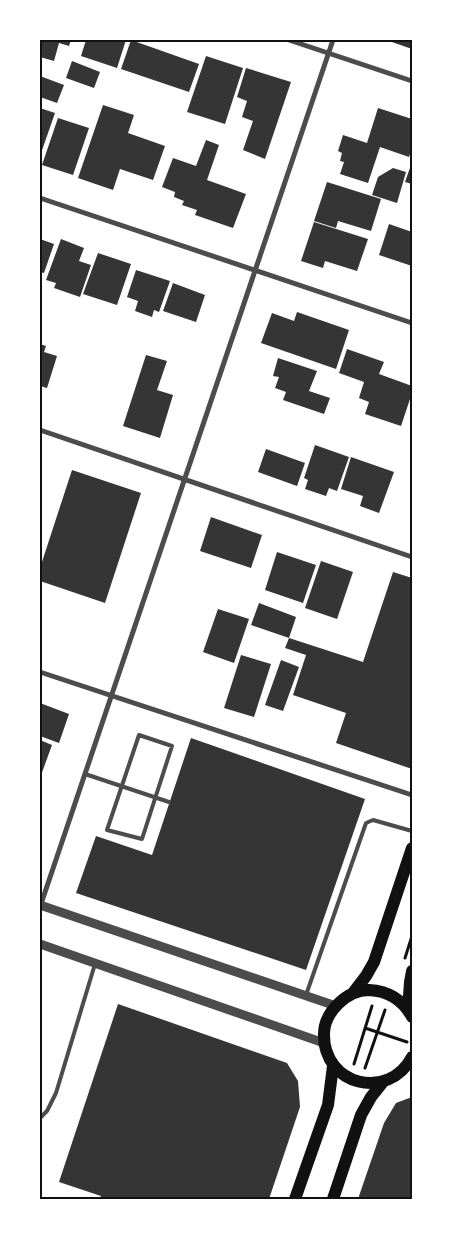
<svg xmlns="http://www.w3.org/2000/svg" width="452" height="1239" font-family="'Alegreya Sans',sans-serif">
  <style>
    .building { fill: #353535 }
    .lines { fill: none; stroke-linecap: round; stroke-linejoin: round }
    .path { stroke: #111; stroke-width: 3 }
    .service { stroke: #4c4c4c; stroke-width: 4 }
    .minor { stroke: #4c4c4c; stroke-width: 5 }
    .tertiary { stroke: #4c4c4c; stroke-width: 9 }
    .primary { stroke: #111; stroke-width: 12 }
    .neatline { fill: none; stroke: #111; stroke-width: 2 }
  </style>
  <rect width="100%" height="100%" fill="#fff"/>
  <path class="building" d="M40 40H71L69 46 59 43 54 61 40 57Z
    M86 40H126L117 68 81 56Z
    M131 40 199 64 189 92 121 69Z
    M386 40H412V49Z
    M206 56 243 68 225 124 187 112Z
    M72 61 100 72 94 88 66 78Z
    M246 68 291 82 265 159 243 150 253 121 242 117 247 101 237 97Z
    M40 76 64 85 57 103 40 97Z
    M103 105 134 115 128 133 165 146 153 180 120 169 113 190 78 178Z
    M40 108 55 113 40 156Z
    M378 108 412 119V148L409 157 380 147 368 183 340 174 344 162 340 161 342 153 338 151 343 135 367 143Z
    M58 118 89 128 73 175 42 165Z
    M206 140 219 145 207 180 246 194 233 228 195 215 197 210 182 205 184 201 174 197 175 192 162 187 173 158 196 166Z
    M412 162V184L405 182Z
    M393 168 406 172 397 203 372 195 378 177Z
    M327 182 381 199 371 231 338 221 336 228 314 221Z
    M314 222 368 239 357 271 325 261 323 268 301 261Z
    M389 224 412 232V266L379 255Z
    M40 239 54 244 44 273 40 272Z
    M61 239 84 248 79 261 91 265 80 297 54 288 56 283 46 280Z
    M98 253 131 264 117 305 83 294Z
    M136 270 170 281 159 312 154 310 152 317 135 311 138 301 127 297Z
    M173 283 205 295 196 322 163 311Z
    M297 312 349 330 336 369 261 343 272 313 294 321Z
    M40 344 46 346 44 352 57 356 47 388 40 386Z
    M347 349 384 362 379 374 412 386V393L401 426 365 414 369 402 359 398 364 382 339 373Z
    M146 355 167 361 157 390 173 395 160 438 123 426Z
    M278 358 317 371 309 391 330 398 324 414 283 400 286 392 275 388 279 377 273 376Z
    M315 445 349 457 337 491 329 488 326 496 305 489 308 480 304 478Z
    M266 449 305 463 297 486 258 472Z
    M351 457 394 472 379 513 360 506 363 496 341 489Z
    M72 470 141 493 105 603 40 581V568Z
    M211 517 262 535 251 568 200 551Z
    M277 552 316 565 303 603 265 590Z
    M321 561 353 572 337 619 305 608Z
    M393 572 412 578V769L336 743 346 713 293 695 306 655 285 648 289 638 251 625 259 603 296 617 289 638 363 662Z
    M218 609 249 619 234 663 203 652Z
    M241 655 271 664 254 717 224 708Z
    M281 660 299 667 283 711 265 705Z
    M40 703 69 714 59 743 40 736Z
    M191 738 365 799 306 970 76 893 96 836 152 855Z
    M40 740 52 745 40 778Z
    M118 1004 287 1063 298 1081 300 1107 269 1199H100L101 1196 59 1182Z
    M412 1097V1199H358L384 1123 396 1103Z"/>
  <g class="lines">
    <path class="path" d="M405 958 412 936
      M365 1028 407 1042
      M354 1064 372 1006
      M365 1068 385 1010"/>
    <path class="service" d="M139 735 172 746 142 839 107 830Z
      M85 774 169 802
      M306 995 366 823 373 820 412 831
      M40 1118 47 1111 56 1093 95 964"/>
    <path class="minor" d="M289 40 412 81
      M40 198 412 323
      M40 430 412 557
      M40 672 412 795
      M40 907 333 40"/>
    <path class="tertiary" d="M40 905 336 1006
      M40 944 324 1043"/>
    <path class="primary" d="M353 993 366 976 374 962 412 848
      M408 1010 410 982 412 971
      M412 1017C403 1000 388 991 369 990 357 990 346 996 338 1004 330 1012 324 1023 324 1034 323 1085 388 1102 412 1057
      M295 1199 328 1105 333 1066
      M333 1199 361 1115 371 1097 383 1082"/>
  </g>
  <rect width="452" height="1239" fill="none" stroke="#ffffff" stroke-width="82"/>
  <rect x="41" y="41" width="370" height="1157" class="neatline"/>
</svg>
